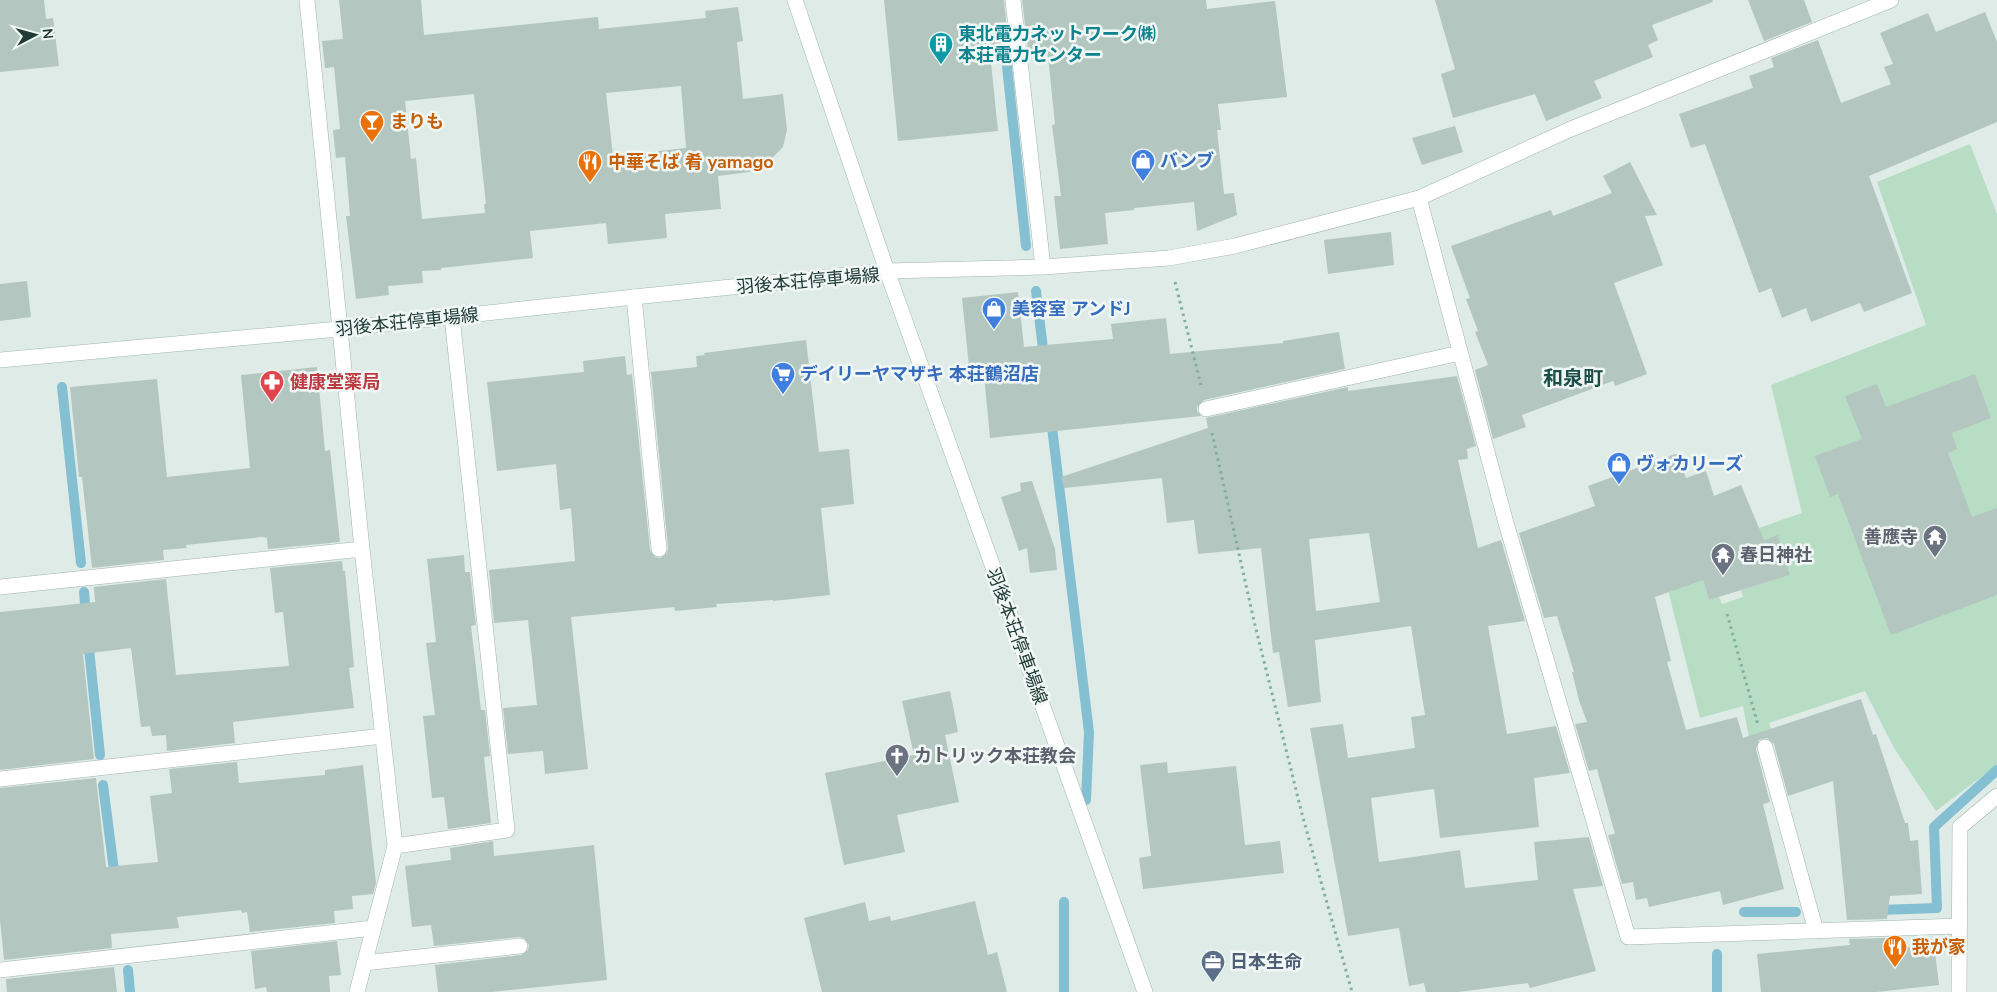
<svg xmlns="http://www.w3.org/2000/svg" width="1997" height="992" font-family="'Nunito Sans','Noto Sans JP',sans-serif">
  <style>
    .green { fill: #b7ddc5; fill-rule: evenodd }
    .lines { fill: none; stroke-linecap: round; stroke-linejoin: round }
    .stream { stroke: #85bfd2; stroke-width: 10 }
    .building { fill: #b4c6c0; fill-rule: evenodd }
    .street-casing { stroke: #a2b3ae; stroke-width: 16 }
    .secondary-casing { stroke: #9eb7b0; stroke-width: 16 }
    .path { stroke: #7fafa5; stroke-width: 3; stroke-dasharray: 2.5 4; stroke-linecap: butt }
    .street { stroke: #fff; stroke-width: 15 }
    .secondary { stroke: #fff; stroke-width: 15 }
    .labels { text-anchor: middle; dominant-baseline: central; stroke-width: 5; stroke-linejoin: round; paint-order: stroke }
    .culture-label { font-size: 18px; font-weight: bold; fill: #0d838f; stroke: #f0f7f4; text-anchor: start }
    .food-label { font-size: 18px; font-weight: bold; fill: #c56008; stroke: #f0f7f4; text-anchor: start }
    .shop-label { font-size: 18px; font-weight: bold; fill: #366cbe; stroke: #f0f7f4; text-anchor: start }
    .street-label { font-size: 18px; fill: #203b36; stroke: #f0f7f4 }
    .health-label { font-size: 18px; font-weight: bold; fill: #be3a42; stroke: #f0f7f4; text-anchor: start }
    .worship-label { font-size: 18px; font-weight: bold; fill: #5b616d; stroke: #f0f7f4; text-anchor: start }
    .service-label { font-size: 18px; font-weight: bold; fill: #4e5e75; stroke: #f0f7f4; text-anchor: start }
    .quarter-label { font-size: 20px; font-weight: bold; fill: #1b4e46; stroke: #f0f7f4 }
  </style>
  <rect width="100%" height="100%" fill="#dfebe7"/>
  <path class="green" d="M1970 144 1997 214V765L1936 811 1894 748 1865 691 1769 723 1772 732 1749 738 1743 706 1700 718 1661 562 1802 513 1771 385 1926 325 1877 182ZM1778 536 1790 575 1741 590 1743 597 1722 604 1719 597 1709 600 1697 560Z"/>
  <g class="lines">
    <path class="stream" d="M1004 38 1026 246
      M1036 291 1044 357
      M62 387 81 563
      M1051 419 1089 732 1086 800
      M84 592 86 615
      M88 639 100 755
      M103 785 115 878
      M1064 902V992
      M1880 910 1937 908 1934 827 1997 770
      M1744 912H1796
      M1717 954V992
      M128 970 130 992"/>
  </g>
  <path class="building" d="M0 0H44L46 19 53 18 59 66 0 72Z
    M339 0H421L424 35 598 17 599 29 706 18 705 11 738 7 743 41 737 42 743 99 783 94 787 130 783 147 770 160 760 167 749 172 718 176 721 209 665 214 667 238 608 244 606 223 530 231 533 258 441 268V270L422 271 423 283 388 286 389 295 356 299 346 216H350L345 157 336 158 333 130 340 129 334 67 325 68 322 41 343 39ZM681 86 686 148 613 156 606 93ZM474 94 486 204H484L485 213 422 219 416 158 411 159 405 101Z
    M884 0H1004L1009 51 990 53 998 131 898 141Z
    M1022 0H1206L1207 9 1275 1 1287 97 1218 104 1221 130H1217L1224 194 1234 193 1237 215 1197 231 1194 202 1134 208V210L1105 213 1108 244 1060 249 1054 196H1061L1052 125 1055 124 1047 47 1028 49Z
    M1435 0H1712L1713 2 1652 25 1658 40 1648 45 1653 57 1594 81 1602 98 1546 121 1535 94 1453 118 1441 74 1455 69Z
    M1748 0H1804L1812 22 1764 41Z
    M1985 12 1997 42V122L1869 176 1912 293 1864 312 1860 303 1811 322 1806 308 1782 318 1771 288 1759 293 1705 144 1691 148 1679 114 1753 88 1749 76 1774 67 1771 58 1818 40 1841 103 1891 84 1884 67 1893 64 1880 33 1928 13 1936 32Z
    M1455 126 1463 152 1422 165 1412 138Z
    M1630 162 1657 215 1645 216 1663 265 1614 283 1647 374 1615 386 1613 381 1522 415 1526 427 1493 439 1475 370 1488 365 1475 332 1478 331 1466 299 1470 298 1451 246 1551 210 1553 216 1612 193 1603 176Z
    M1391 232 1394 265 1328 274 1324 240Z
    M27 281 31 317 0 321V284Z
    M1018 292 1024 347 1113 339 1111 324 1166 318 1170 354 1283 343V341L1339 332 1345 369 1204 400 1197 407V411L1201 416 990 438 983 365 969 367 962 298Z
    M806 340 819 452 849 449 854 504 821 508 830 595 773 601V600L716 604 717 607 675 611 674 607 571 617 588 769 545 774 543 751 508 754 503 708 537 705 528 620 494 623 489 570 575 561 571 508 560 510 556 464 497 471 487 382 584 372 583 361 625 356 627 375 632 374 650 550 655 557 660 558 667 553 668 548 651 372 697 367 696 356 705 355 704 353Z
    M317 367 325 451 330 450 340 542 268 549 267 538 262 537 186 545 187 548 163 550 164 560 92 568 82 477H79L70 387 157 379 167 477 250 468 241 375Z
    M1975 374 1991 418 1952 433 1957 449 1948 453 1972 517 1997 508V595L1891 635 1838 494 1830 497 1815 456 1862 439 1845 396 1877 384 1886 407Z
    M1457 376 1476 446 1467 449 1468 459 1458 460 1478 548 1501 540 1525 621 1488 626 1507 734 1556 726 1570 773 1534 778 1539 827 1440 838 1434 789 1371 798 1379 862 1460 850 1465 888 1538 880 1534 842 1589 837 1603 886 1573 889 1596 971 1530 988 1528 983 1458 992H1426L1424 983 1409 986 1399 928 1348 936 1310 728 1343 724 1348 758 1415 748 1411 717 1425 715 1411 626 1315 640 1321 702 1288 707 1279 652 1273 653 1261 548 1198 554 1194 520 1167 523 1162 478 1064 488 1061 477 1208 428 1206 418 1348 387V391ZM1369 533 1380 602 1316 611 1309 539Z
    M1678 453 1686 478 1706 471 1714 496 1741 485 1764 540 1778 535 1790 575 1709 600 1703 580 1655 597 1671 661 1667 662 1686 730 1737 717 1743 738 1861 699 1873 735 1876 734 1905 823H1908L1910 841 1918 840 1922 894 1890 896 1887 919 1847 920 1833 781 1788 796 1774 744 1767 738 1759 740 1756 749 1770 802 1763 804 1784 889 1723 905 1720 891 1649 907 1647 898 1636 900 1633 882 1622 884 1608 835 1615 834 1597 769 1589 771 1575 724 1587 722 1579 700 1572 672H1574L1557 616 1544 618 1519 533 1595 506 1588 486Z
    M1032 481 1055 549 1057 570 1030 573 1027 548 1019 551 1001 497 1021 491 1020 483Z
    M464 555 465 572H470L476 625 471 626 481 710H485L490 756 484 757 491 823 448 829 444 797 432 798 423 716 435 715 426 643 436 642 427 559Z
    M342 561 343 571H345L354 667 349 668 354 708 233 722 235 743 167 751 166 735 152 736 150 726 141 727 131 648 83 654 94 759 0 770V612L95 602 94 587 166 579 176 675 289 666 283 612 275 613 270 568Z
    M950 691 958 732 945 735 959 802 897 815 905 852 844 865 825 773 914 755 902 701Z
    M237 762 239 783 325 775V770L363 765 376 883 373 894 352 896 353 909 334 911 335 923 250 932 247 912 242 913 241 910 177 917 179 928 111 934 112 948 4 960 0 920V788L96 778 106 867 158 862 150 796 172 793 169 769Z
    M1167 762 1168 773 1236 766 1245 845 1280 841 1284 873 1143 889 1139 858 1151 856 1140 765Z
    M493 841 494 856 594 845 607 980 492 992H438L435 965 521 955 528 950 529 945 524 938 519 937 434 946 431 925 412 927 405 866 451 860 450 848Z
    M975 901 988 955 997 952 1007 992H822L804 918 865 902 869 921 890 916 891 921Z
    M1885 938 1884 950 1934 944 1939 985 1877 992H1761L1757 954 1850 945 1849 939Z
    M337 941 341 975 329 976 330 992H267L266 987 255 989 251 951Z
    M114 967 117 992H7L6 979Z"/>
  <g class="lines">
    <defs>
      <path id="street" d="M307 0 362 549 395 846 357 992
        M1013 0 1043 267
        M1419 198 1506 523 1628 937 1959 926
        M887 271 1043 267 1169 258 1235 246 1419 198 1571 129 1891 0
        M634 297 659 549
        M1206 409 1460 353
        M0 587 362 549
        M1765 747 1816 931
        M0 779 383 736
        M395 846 507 830 452 317
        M364 963 520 946
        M0 970 373 928
        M1959 992 1960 827 1997 796"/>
      <path id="secondary" d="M795 0 887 271 1145 992
        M0 360 339 329 634 297 887 271"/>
    </defs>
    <use href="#street" class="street-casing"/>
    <use href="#secondary" class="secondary-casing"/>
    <path class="path" d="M1175 282 1201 385
      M1212 433 1254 621 1302 814 1352 992
      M1727 614 1758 725"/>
    <use href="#street" class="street"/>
    <use href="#secondary" class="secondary"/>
  </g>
  <defs>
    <symbol id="building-pin" viewBox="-11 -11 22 30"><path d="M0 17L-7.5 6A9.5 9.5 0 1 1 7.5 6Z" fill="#0f9aa8" stroke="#f0f7f4"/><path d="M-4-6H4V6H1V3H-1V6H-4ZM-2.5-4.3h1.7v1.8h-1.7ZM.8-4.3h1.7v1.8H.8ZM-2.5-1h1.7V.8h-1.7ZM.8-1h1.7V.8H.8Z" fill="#fff"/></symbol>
    <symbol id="bar-pin" viewBox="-11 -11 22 30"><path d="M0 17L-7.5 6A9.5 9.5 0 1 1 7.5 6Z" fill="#e8710a" stroke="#f0f7f4"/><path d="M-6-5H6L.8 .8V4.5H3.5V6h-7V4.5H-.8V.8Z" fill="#fff"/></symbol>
    <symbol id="shop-pin" viewBox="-11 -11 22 30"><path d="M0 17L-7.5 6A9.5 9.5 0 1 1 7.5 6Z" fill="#3f7fe0" stroke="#f0f7f4"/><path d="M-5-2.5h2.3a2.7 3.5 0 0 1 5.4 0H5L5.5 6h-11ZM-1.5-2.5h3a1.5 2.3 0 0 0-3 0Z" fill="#fff"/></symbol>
    <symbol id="restaurant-pin" viewBox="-11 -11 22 30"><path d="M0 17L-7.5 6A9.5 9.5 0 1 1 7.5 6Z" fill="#e8710a" stroke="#f0f7f4"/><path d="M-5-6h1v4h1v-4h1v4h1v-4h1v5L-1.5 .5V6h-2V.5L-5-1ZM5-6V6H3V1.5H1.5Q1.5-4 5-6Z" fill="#fff"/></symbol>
    <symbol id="supermarket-pin" viewBox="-11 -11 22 30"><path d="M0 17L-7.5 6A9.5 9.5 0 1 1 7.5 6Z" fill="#3f7fe0" stroke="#f0f7f4"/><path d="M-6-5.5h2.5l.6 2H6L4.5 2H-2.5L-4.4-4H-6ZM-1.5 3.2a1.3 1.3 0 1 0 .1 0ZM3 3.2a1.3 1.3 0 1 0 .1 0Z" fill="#fff"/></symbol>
    <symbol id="pharmacy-pin" viewBox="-11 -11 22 30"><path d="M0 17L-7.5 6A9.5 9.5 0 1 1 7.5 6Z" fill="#e0444e" stroke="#f0f7f4"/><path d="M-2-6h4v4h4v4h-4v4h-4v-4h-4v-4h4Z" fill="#fff"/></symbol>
    <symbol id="temple-pin" viewBox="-11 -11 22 30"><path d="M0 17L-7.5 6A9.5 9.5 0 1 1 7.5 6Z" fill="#6b7280" stroke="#f0f7f4"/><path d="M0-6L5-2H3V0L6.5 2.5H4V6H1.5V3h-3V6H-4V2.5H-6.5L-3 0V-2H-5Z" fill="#fff"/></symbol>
    <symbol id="church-pin" viewBox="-11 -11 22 30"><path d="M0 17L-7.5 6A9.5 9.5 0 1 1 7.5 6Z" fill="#6b7280" stroke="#f0f7f4"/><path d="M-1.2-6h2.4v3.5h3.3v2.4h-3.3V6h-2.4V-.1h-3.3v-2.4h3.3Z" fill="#fff"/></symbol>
    <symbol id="office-pin" viewBox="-11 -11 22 30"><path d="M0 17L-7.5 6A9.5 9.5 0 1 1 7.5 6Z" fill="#5c6f8a" stroke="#f0f7f4"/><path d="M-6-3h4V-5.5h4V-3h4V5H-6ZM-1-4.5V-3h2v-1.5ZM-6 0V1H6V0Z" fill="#fff"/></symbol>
  </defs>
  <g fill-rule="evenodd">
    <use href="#building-pin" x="927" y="30" width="28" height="38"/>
    <use href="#bar-pin" x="358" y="108" width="28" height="38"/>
    <use href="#shop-pin" x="1129" y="147" width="28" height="38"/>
    <use href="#restaurant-pin" x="576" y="148" width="28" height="38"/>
    <use href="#shop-pin" x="980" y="295" width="28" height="38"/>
    <use href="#supermarket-pin" x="769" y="360" width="28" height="38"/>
    <use href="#pharmacy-pin" x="258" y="368" width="28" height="38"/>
    <use href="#shop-pin" x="1605" y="450" width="28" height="38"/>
    <use href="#temple-pin" x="1921" y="523" width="28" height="38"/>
    <use href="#temple-pin" x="1709" y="541" width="28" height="38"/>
    <use href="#church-pin" x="883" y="742" width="28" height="38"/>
    <use href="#restaurant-pin" x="1881" y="933" width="28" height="38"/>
    <use href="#office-pin" x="1199" y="948" width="28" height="38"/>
  </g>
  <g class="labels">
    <g class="culture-label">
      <text x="958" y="34">東北電力ネットワーク㈱<tspan x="958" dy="21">本荘電力センター</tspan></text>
    </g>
    <g class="food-label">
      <text x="390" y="122">まりも</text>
      <text x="608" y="162">中華そば 肴 yamago</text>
      <text x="1912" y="947">我が家</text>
    </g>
    <g class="shop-label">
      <text x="1160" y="161">バンブ</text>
      <text x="1012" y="309">美容室 アンドJ</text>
      <text x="800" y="374">デイリーヤマザキ 本荘鶴沼店</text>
      <text x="1636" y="464">ヴォカリーズ</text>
    </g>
    <g class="street-label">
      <text transform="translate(808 281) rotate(-5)">羽後本荘停車場線</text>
      <text transform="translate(407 322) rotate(-6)">羽後本荘停車場線</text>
      <text transform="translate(1017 636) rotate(70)">羽後本荘停車場線</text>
    </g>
    <g class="health-label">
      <text x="290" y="382">健康堂薬局</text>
    </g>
    <g class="worship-label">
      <text x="1918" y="537" text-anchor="end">善應寺</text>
      <text x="1740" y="555">春日神社</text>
      <text x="914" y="756">カトリック本荘教会</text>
    </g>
    <g class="service-label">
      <text x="1230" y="962">日本生命</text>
    </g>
    <g class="quarter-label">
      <text x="1573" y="378">和泉町</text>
    </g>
  </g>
  <g transform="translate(35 35) rotate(84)" stroke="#f0f7f4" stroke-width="4" paint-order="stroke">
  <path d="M0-4L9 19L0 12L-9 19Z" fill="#203b36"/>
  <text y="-8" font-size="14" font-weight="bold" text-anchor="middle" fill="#203b36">N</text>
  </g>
</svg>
